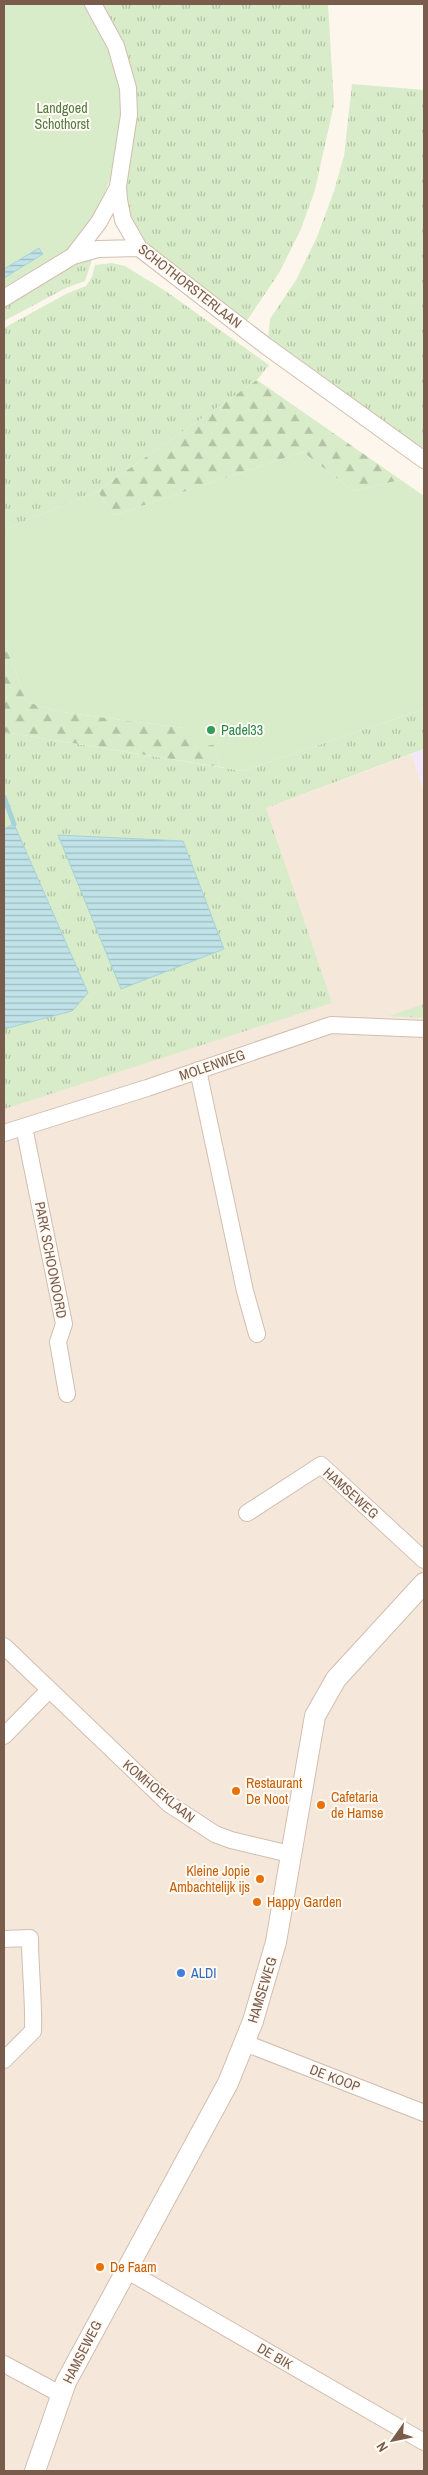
<svg xmlns="http://www.w3.org/2000/svg" width="428" height="2475" font-family="'Archivo Narrow',sans-serif">
  <style>
    .residential { fill: #f5e8da }
    .education { fill: #f3e8fa }
    .grass { fill: url(#grass-tufts) }
    .forest { fill: url(#forest-firs) }
    .park { fill: #d8ecc9 }
    .water { fill: url(#water-rules); stroke: #a5d3da }
    .lines { fill: none; stroke-linecap: round; stroke-linejoin: round }
    .stream { stroke: #a5d3da; stroke-width: 5 }
    .minor-casing { stroke: #d1beb0; stroke-width: 18 }
    .tertiary-casing { stroke: #d1beb0; stroke-width: 22 }
    .minor { stroke: #fff; stroke-width: 16 }
    .tertiary { stroke: #fff; stroke-width: 20 }
    .leisure-dot { fill: #2e9e5b; stroke: #fffaf3; stroke-width: 2 }
    .food-dot { fill: #e8710a; stroke: #fffaf3; stroke-width: 2 }
    .shop-dot { fill: #3f7fe0; stroke: #fffaf3; stroke-width: 2 }
    .labels { text-anchor: middle; dominant-baseline: central; stroke-width: 4; stroke-linejoin: round; paint-order: stroke }
    .park-label { font-size: 14px; fill: #537a41; stroke: #fffaf3 }
    .street-label { font-size: 14px; fill: #7a5c4d; stroke: #fffaf3 }
    .leisure-label { font-size: 14px; fill: #27864d; stroke: #fffaf3; text-anchor: start }
    .food-label { font-size: 14px; fill: #c56008; stroke: #fffaf3; text-anchor: start }
    .shop-label { font-size: 14px; fill: #366cbe; stroke: #fffaf3; text-anchor: start }
  </style>
  <defs>
    <pattern id="grass-tufts" width="24" height="20" patternUnits="userSpaceOnUse" patternTransform="scale(1.25)"><rect width="24" height="20" fill="#d8ecc9"/><path d="M3 7l-1-3M5 7V3M7 7l1-3M15 17l-1-3M17 17v-4M19 17l1-3" fill="none" stroke="#b4c2a5"/></pattern>
    <pattern id="forest-firs" width="22" height="20" patternUnits="userSpaceOnUse" patternTransform="scale(1.25)"><rect width="22" height="20" fill="#d8ecc9"/><path d="M5 1l3.5 6h-7zM16 11l3.5 6h-7z" fill="#b4c2a5"/></pattern>
    <pattern id="water-rules" width="6" height="5" patternUnits="userSpaceOnUse" patternTransform="scale(1.25)"><rect width="6" height="5" fill="#bfe3e8"/><path d="M0 2.5h6" fill="none" stroke="#a0bbbe"/></pattern>
  </defs>
  <rect width="100%" height="100%" fill="#fdf6ec"/>
  <path class="residential" d="M412 754 424 792V2471H4V1102L266 808Z"/>
  <path class="education" d="M424 749V792L412 754Z"/>
  <path class="grass" d="M101 4H328L334 104 315 190 301 229 279 273 246 322 145 243 133 225 126 208Z
    M352 84 424 90V451L268 338 270 319 296 280 317 237 334 191 344 156Z
    M93 257 85 281 66 288 4 321V304L79 259Z
    M112 263 125 266 167 292 269 365 257 380 97 491 4 530V328L66 294 86 286 92 277 95 265Z
    M424 709V749L266 808 332 1003 4 1109V732L243 771Z
    M424 1004V1018L389 1016Z"/>
  <path class="forest" d="M257 380 401 480 353 491 303 452 115 515 97 491Z
    M4 641 27 702 61 712 184 728 214 745 220 767 4 732Z"/>
  <path class="park" d="M4 4H83L110 49 120 80 122 119 111 177 99 208 72 249 4 288Z
    M303 452 353 491 401 480 424 496V709L243 771 220 767 214 745 192 746 184 728 61 712 27 702 4 641V530L97 491 115 515Z"/>
  <path class="water" d="M39 248 43 254 4 278V269Z
    M14 824 88 993 72 1011 4 1029V829Z
    M58 835 183 841 224 949 121 989Z"/>
  <g class="lines">
    <path class="stream" d="M4 797 14 824"/>
    <defs>
      <path id="minor" d="M93 4 116 46 128 88 129 115 118 186 119 200 123 220 139 248 266 346 424 460
        M73 256 99 222 118 187
        M4 298 73 256 98 249 139 248
        M198 1070 245 1291 257 1334
        M24 1127 64 1324 58 1342 67 1394
        M4 1133 147 1088 331 1025 424 1029
        M247 1513 321 1465 424 1560
        M4 1646 169 1804 215 1834 231 1840 290 1854
        M4 1736 49 1690
        M4 1939 30 1938C30 1969 34 2000 33 2031L4 2060
        M245 2043 424 2113
        M126 2270 424 2442
        M4 2364 62 2395"/>
      <path id="tertiary" d="M35 2471 66 2382 228 2083 253 2021 276 1942 315 1716 336 1679 424 1583"/>
    </defs>
    <use href="#minor" class="minor-casing"/>
    <use href="#tertiary" class="tertiary-casing"/>
    <use href="#minor" class="minor"/>
    <use href="#tertiary" class="tertiary"/>
  </g>
  <circle class="leisure-dot" cx="211" cy="730" r="5"/>
  <g class="food-dot">
    <circle cx="236" cy="1791" r="5"/>
    <circle cx="321" cy="1805" r="5"/>
    <circle cx="260" cy="1879" r="5"/>
    <circle cx="257" cy="1902" r="5"/>
    <circle cx="100" cy="2267" r="5"/>
  </g>
  <circle class="shop-dot" cx="181" cy="1973" r="5"/>
  <g class="labels">
    <g class="park-label">
      <text x="62" y="108">Landgoed<tspan x="62" dy="16">Schothorst</tspan></text>
    </g>
    <g class="street-label">
      <text transform="translate(190 286) rotate(38)">SCHOTHORSTERLAAN</text>
      <text transform="translate(212 1065) rotate(-19)">MOLENWEG</text>
      <text transform="translate(51 1260) rotate(79)">PARK SCHOONOORD</text>
      <text transform="translate(351 1493) rotate(42)">HAMSEWEG</text>
      <text transform="translate(159 1791) rotate(40)">KOMHOEKLAAN</text>
      <text transform="translate(262 1990) rotate(-73)">HAMSEWEG</text>
      <text transform="translate(335 2078) rotate(21)">DE KOOP</text>
      <text transform="translate(82 2352) rotate(-63)">HAMSEWEG</text>
      <text transform="translate(275 2356) rotate(30)">DE BIK</text>
    </g>
    <g class="leisure-label">
      <text x="221" y="730">Padel33</text>
    </g>
    <g class="food-label">
      <text x="246" y="1783">Restaurant<tspan x="246" dy="16">De Noot</tspan></text>
      <text x="331" y="1797">Cafetaria<tspan x="331" dy="16">de Hamse</tspan></text>
      <text x="250" y="1871" text-anchor="end">Kleine Jopie<tspan x="250" dy="16">Ambachtelijk ijs</tspan></text>
      <text x="267" y="1902">Happy Garden</text>
      <text x="110" y="2267">De Faam</text>
    </g>
    <g class="shop-label">
      <text x="191" y="1973">ALDI</text>
    </g>
  </g>
  <rect width="428" height="2475" fill="none" stroke="#7a5c4d" stroke-width="10"/>
  <g transform="translate(393 2440) rotate(237)" stroke="#fffaf3" stroke-width="4" paint-order="stroke">
  <path d="M0-4L9 19L0 12L-9 19Z" fill="#7a5c4d"/>
  <text y="-8" font-size="14" font-weight="bold" text-anchor="middle" fill="#7a5c4d">N</text>
  </g>
</svg>
